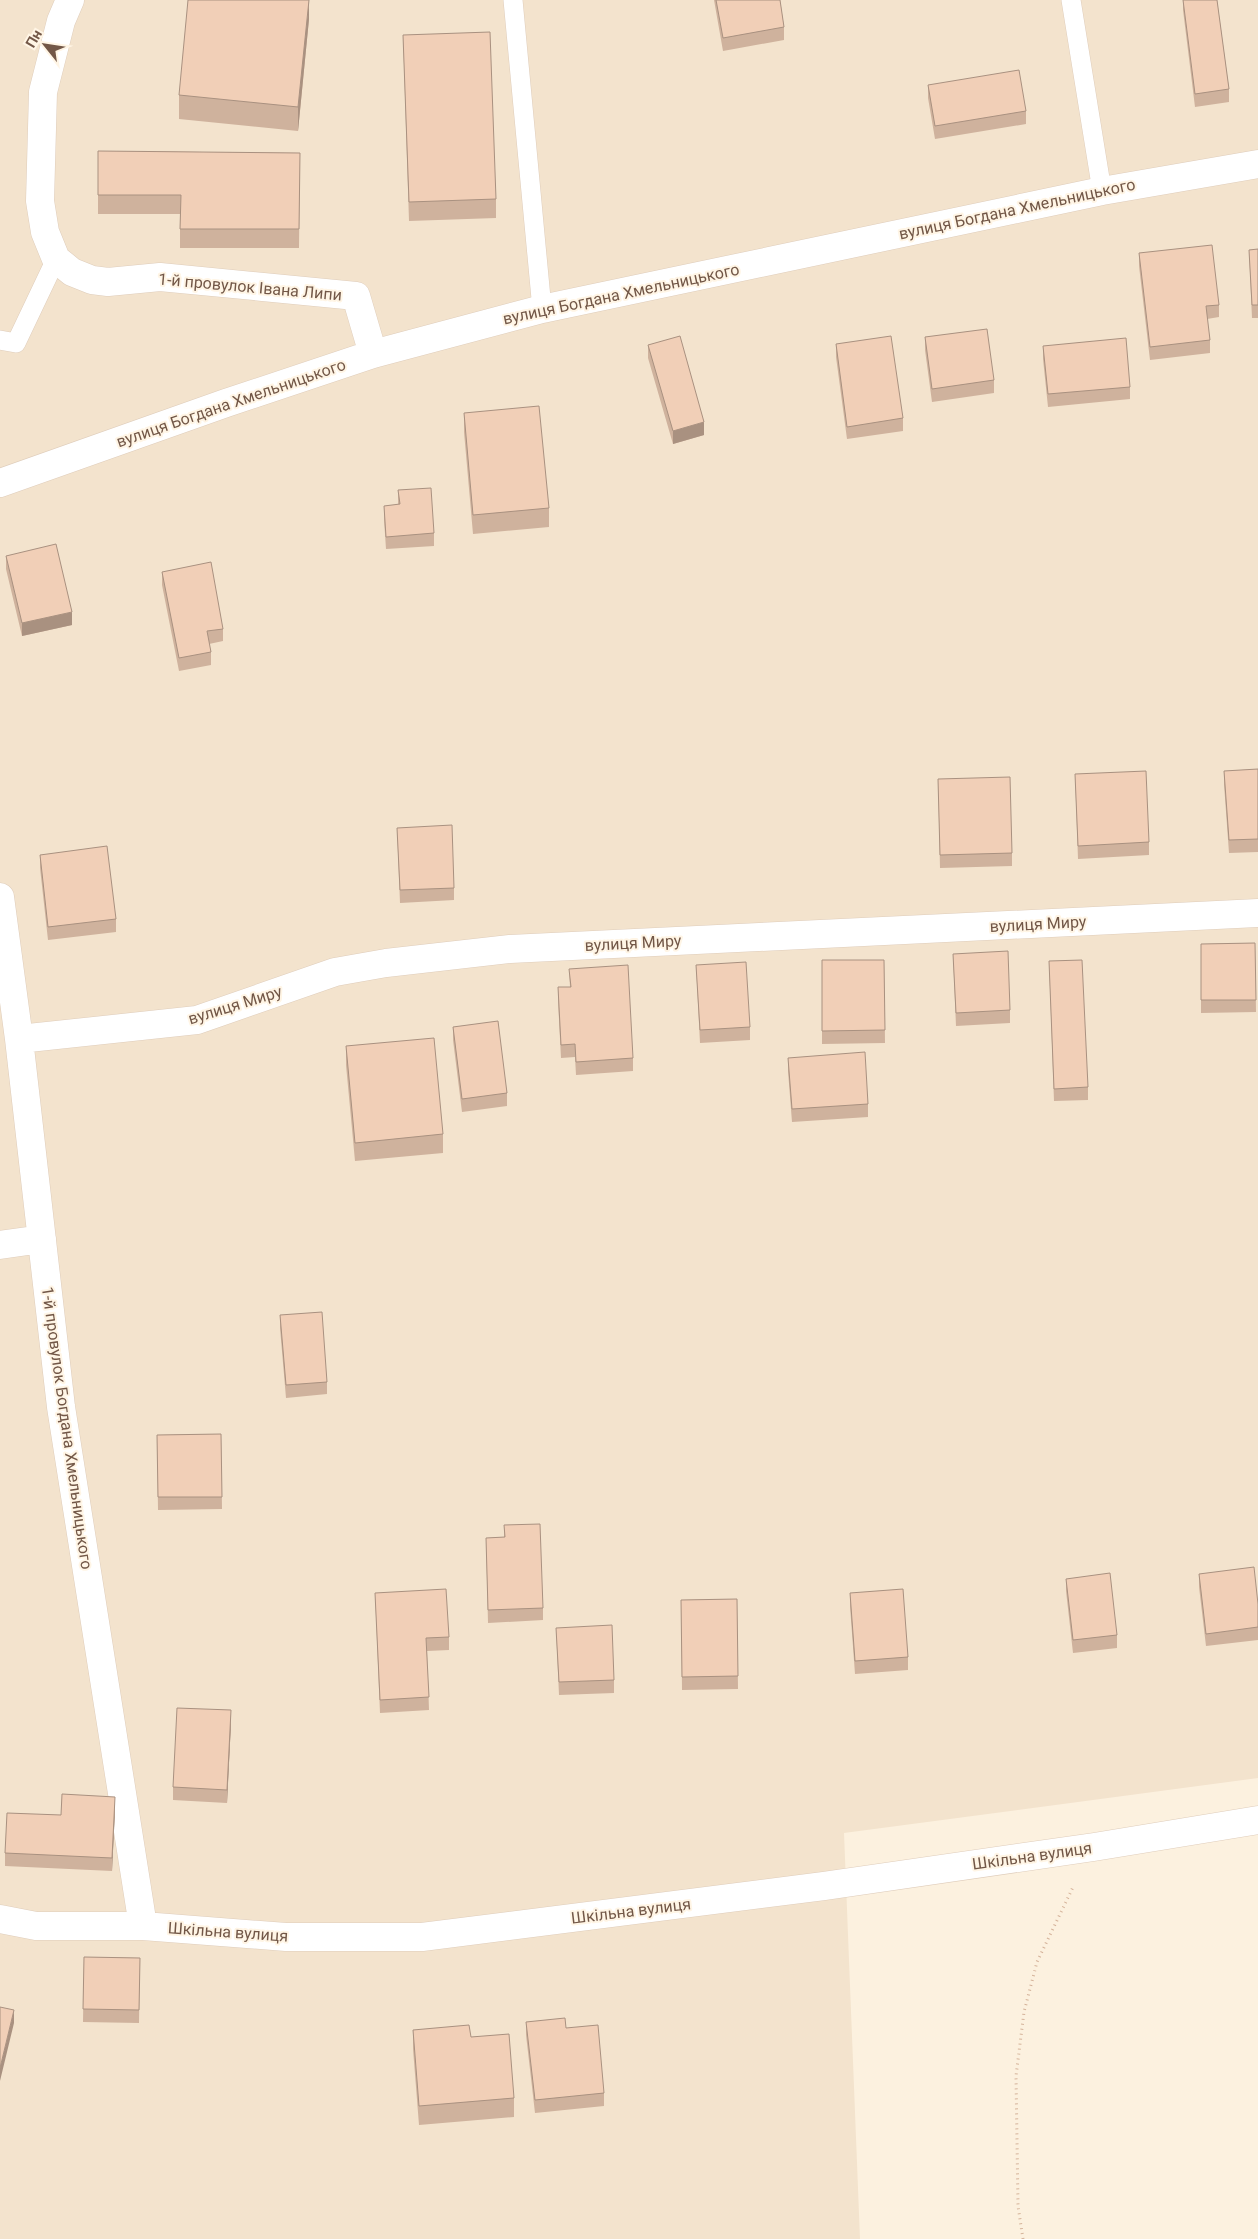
<svg xmlns="http://www.w3.org/2000/svg" width="1258" height="2239" font-family="Roboto,sans-serif">
  <style>
    .residential { fill: #f3e3cd }
    .lines { fill: none; stroke-linecap: round; stroke-linejoin: round }
    .lane-casing { stroke: #dfcdbb; stroke-width: 20 }
    .street-casing { stroke: #dfcdbb; stroke-width: 29 }
    .path { stroke: #d5b39a; stroke-width: 3; stroke-dasharray: 1 4; stroke-linecap: butt }
    .lane { stroke: #fff; stroke-width: 19 }
    .street { stroke: #fff; stroke-width: 28 }
    .wall { fill: #cfb29d }
    .shaded-wall { fill: #a99180 }
    .building { fill: #f1cfb7; stroke: #a99180 }
    .labels { text-anchor: middle; dominant-baseline: central; stroke-width: 4; stroke-linejoin: round; paint-order: stroke }
    .street-label { font-size: 16px; fill: #725747; stroke: #fff5e5 }
  </style>
  <rect width="100%" height="100%" fill="#fcf1df"/>
  <path class="residential" d="M0 0H1258V1778L844 1833 860 2239H0Z"/>
  <g class="lines">
    <defs>
      <path id="lane" d="M513 0 542 309
        M1071 0 1102 191
        M0 340 16 343 56 259"/>
      <path id="street" d="M70 0 61 21 43 92 40 201 45 232 56 259 72 272 92 280 108 282 160 277 356 296 373 354
        M0 483 226 403 373 354 542 309 1102 191 1258 164
        M0 897 19 1039 61 1407 143 1926
        M19 1039 197 1020 335 972 386 963 510 949 1258 913
        M0 1245 42 1239
        M0 1919 36 1926H143L286 1937H422L824 1886 1094 1847 1258 1820"/>
    </defs>
    <use href="#lane" class="lane-casing"/>
    <use href="#street" class="street-casing"/>
    <path class="path" d="M1023 2239 1018 2206 1016 2076 1024 2012 1037 1962 1074 1885"/>
    <use href="#lane" class="lane"/>
    <use href="#street" class="street"/>
  </g>
  <path class="wall" d="M309 0V19L298 131 179 119V95Z
    M714 0H780L784 27V40L723 51Z
    M1183 0H1217L1229 89V102L1195 107 1183 10Z
    M403 35 496 199V218L409 221Z
    M928 85 1026 111V124L935 139 928 98Z
    M98 151 300 153 299 248H180V214H98Z
    M1258 249V318H1252L1249 250Z
    M1139 253 1219 305V317L1207 319 1210 340V353L1150 360 1139 266Z
    M925 337 994 380V393L932 402 925 350Z
    M836 344 903 418V431L847 439 836 357Z
    M648 345 704 435 673 444 648 358Z
    M1043 346 1130 387V399L1048 407 1043 359Z
    M464 413 549 508V527L473 534 464 432Z
    M398 490 434 533V546L386 549 384 519V506L398 505Z
    M6 556 72 625 22 636 6 569Z
    M162 572 223 629V641L209 644 211 652V665L179 671 162 585Z
    M1258 769V852L1229 853 1224 784V771Z
    M1075 774 1149 842V855L1078 859Z
    M938 779 1012 853V866L940 868Z
    M397 828 454 888V900L400 903Z
    M40 855 116 919V932L48 940 40 868Z
    M1255 943 1256 1012 1201 1013V944Z
    M953 954 1010 1010V1023L956 1026Z
    M822 960H884L885 1043 822 1044Z
    M1049 961 1088 1087V1100L1054 1101Z
    M696 965 750 1027V1040L700 1043Z
    M569 969 633 1058V1071L576 1075 575 1057 561 1058 558 1000V987H570Z
    M453 1027 507 1093V1106L462 1112 453 1040Z
    M346 1046 443 1134V1153L355 1161 346 1065Z
    M788 1058 868 1104V1117L792 1122 788 1071Z
    M280 1315 327 1382V1394L286 1398 280 1328Z
    M221 1434 222 1509 158 1510 157 1435Z
    M504 1525 543 1608V1620L488 1623 486 1538 504 1537Z
    M1199 1574 1258 1604V1640L1206 1646 1199 1587Z
    M1066 1579 1117 1635V1648L1073 1653 1066 1591Z
    M375 1593 449 1637V1650L427 1651 429 1710 380 1713Z
    M850 1593 908 1657V1670L855 1674 850 1606Z
    M737 1599 738 1689 682 1690 681 1600Z
    M556 1628 614 1680V1693L559 1695Z
    M231 1723 227 1803 173 1800V1787Z
    M115 1810 112 1871 5 1866V1853L61 1815Z
    M84 1957 140 1958 139 2023 83 2022Z
    M526 2022 566 2028 604 2093V2106L535 2113 526 2035Z
    M413 2030 471 2037 514 2098V2117L419 2125 413 2049Z"/>
  <path class="shaded-wall" d="M309 0V19L298 131V107Z
    M704 422V435L673 444V431Z
    M72 612V625L22 636V623Z
    M231 1710V1723L227 1803V1790Z
    M115 1797V1810L112 1871V1858Z
    M14 2010V2023L0 2081V2068Z"/>
  <path class="building" d="M188 0H309L298 107 179 95Z
    M716 0H780L784 27 723 38Z
    M1183 0H1217L1229 89 1195 94Z
    M490 32 496 199 409 202 403 35Z
    M1019 70 1026 111 935 126 928 85Z
    M98 151 300 153 299 229H180L181 195H98Z
    M1212 245 1219 305 1206 306 1210 340 1150 347 1139 253Z
    M1258 249V305H1252L1249 250Z
    M987 329 994 380 932 389 925 337Z
    M680 336 704 422 673 431 648 345Z
    M891 336 903 418 847 427 836 344Z
    M1126 338 1130 387 1048 394 1043 346Z
    M539 406 549 508 473 515 464 413Z
    M431 488 434 533 386 537 384 506 400 504 398 490Z
    M56 544 72 612 22 623 6 556Z
    M211 562 223 629 207 631 211 652 179 658 162 572Z
    M1258 769V839L1229 840 1224 771Z
    M1146 771 1149 842 1078 846 1075 774Z
    M1010 777 1012 853 940 855 938 779Z
    M452 825 454 888 400 890 397 828Z
    M107 846 116 919 48 927 40 855Z
    M1255 943 1256 1000H1201V944Z
    M1008 951 1010 1010 956 1013 953 954Z
    M822 960H884L885 1030 822 1031Z
    M1082 960 1088 1087 1054 1089 1049 961Z
    M746 962 750 1027 700 1030 696 965Z
    M628 965 633 1058 576 1062 575 1044 561 1045 558 987H571L569 969Z
    M498 1021 507 1093 462 1099 453 1027Z
    M434 1038 443 1134 355 1143 346 1046Z
    M865 1052 868 1104 792 1109 788 1058Z
    M322 1312 327 1382 286 1385 280 1315Z
    M221 1434 222 1497H158L157 1435Z
    M540 1524 543 1608 488 1610 486 1538 505 1537 504 1525Z
    M1254 1567 1258 1604V1627L1206 1634 1199 1574Z
    M1110 1573 1117 1635 1073 1640 1066 1579Z
    M446 1589 449 1637 426 1638 429 1697 380 1700 375 1593Z
    M903 1589 908 1657 855 1661 850 1593Z
    M737 1599 738 1676 682 1677 681 1600Z
    M612 1625 614 1680 559 1682 556 1628Z
    M177 1708 231 1710 227 1790 173 1787Z
    M62 1794 115 1797 112 1858 5 1853 7 1813 61 1815Z
    M84 1957 140 1958 139 2010 83 2009Z
    M0 2007 14 2010 0 2068Z
    M565 2018 566 2028 598 2025 604 2093 535 2100 526 2022Z
    M469 2025 471 2037 509 2034 514 2098 419 2106 413 2030Z"/>
  <g class="labels">
    <g class="street-label">
      <text transform="translate(1017 209) rotate(-12)">вулиця Богдана Хмельницького</text>
      <text transform="translate(250 287) rotate(5)">1-й провулок Івана Липи</text>
      <text transform="translate(621 294) rotate(-12)">вулиця Богдана Хмельницького</text>
      <text transform="translate(231 403) rotate(-19)">вулиця Богдана Хмельницького</text>
      <text transform="translate(1038 924) rotate(-3)">вулиця Миру</text>
      <text transform="translate(633 943) rotate(-3)">вулиця Миру</text>
      <text transform="translate(235 1005) rotate(-17)">вулиця Миру</text>
      <text transform="translate(67 1428) rotate(82)">1-й провулок Богдана Хмельницького</text>
      <text transform="translate(1032 1856) rotate(-8)">Шкільна вулиця</text>
      <text transform="translate(631 1911) rotate(-7)">Шкільна вулиця</text>
      <text transform="translate(228 1932) rotate(4)">Шкільна вулиця</text>
    </g>
  </g>
  <g transform="translate(45 45) rotate(300)" stroke="#fff5e5" stroke-width="4" paint-order="stroke">
  <path d="M0-4L9 19L0 12L-9 19Z" fill="#725747"/>
  <text y="-8" font-size="14" font-weight="bold" text-anchor="middle" fill="#725747">Пн</text>
  </g>
</svg>
